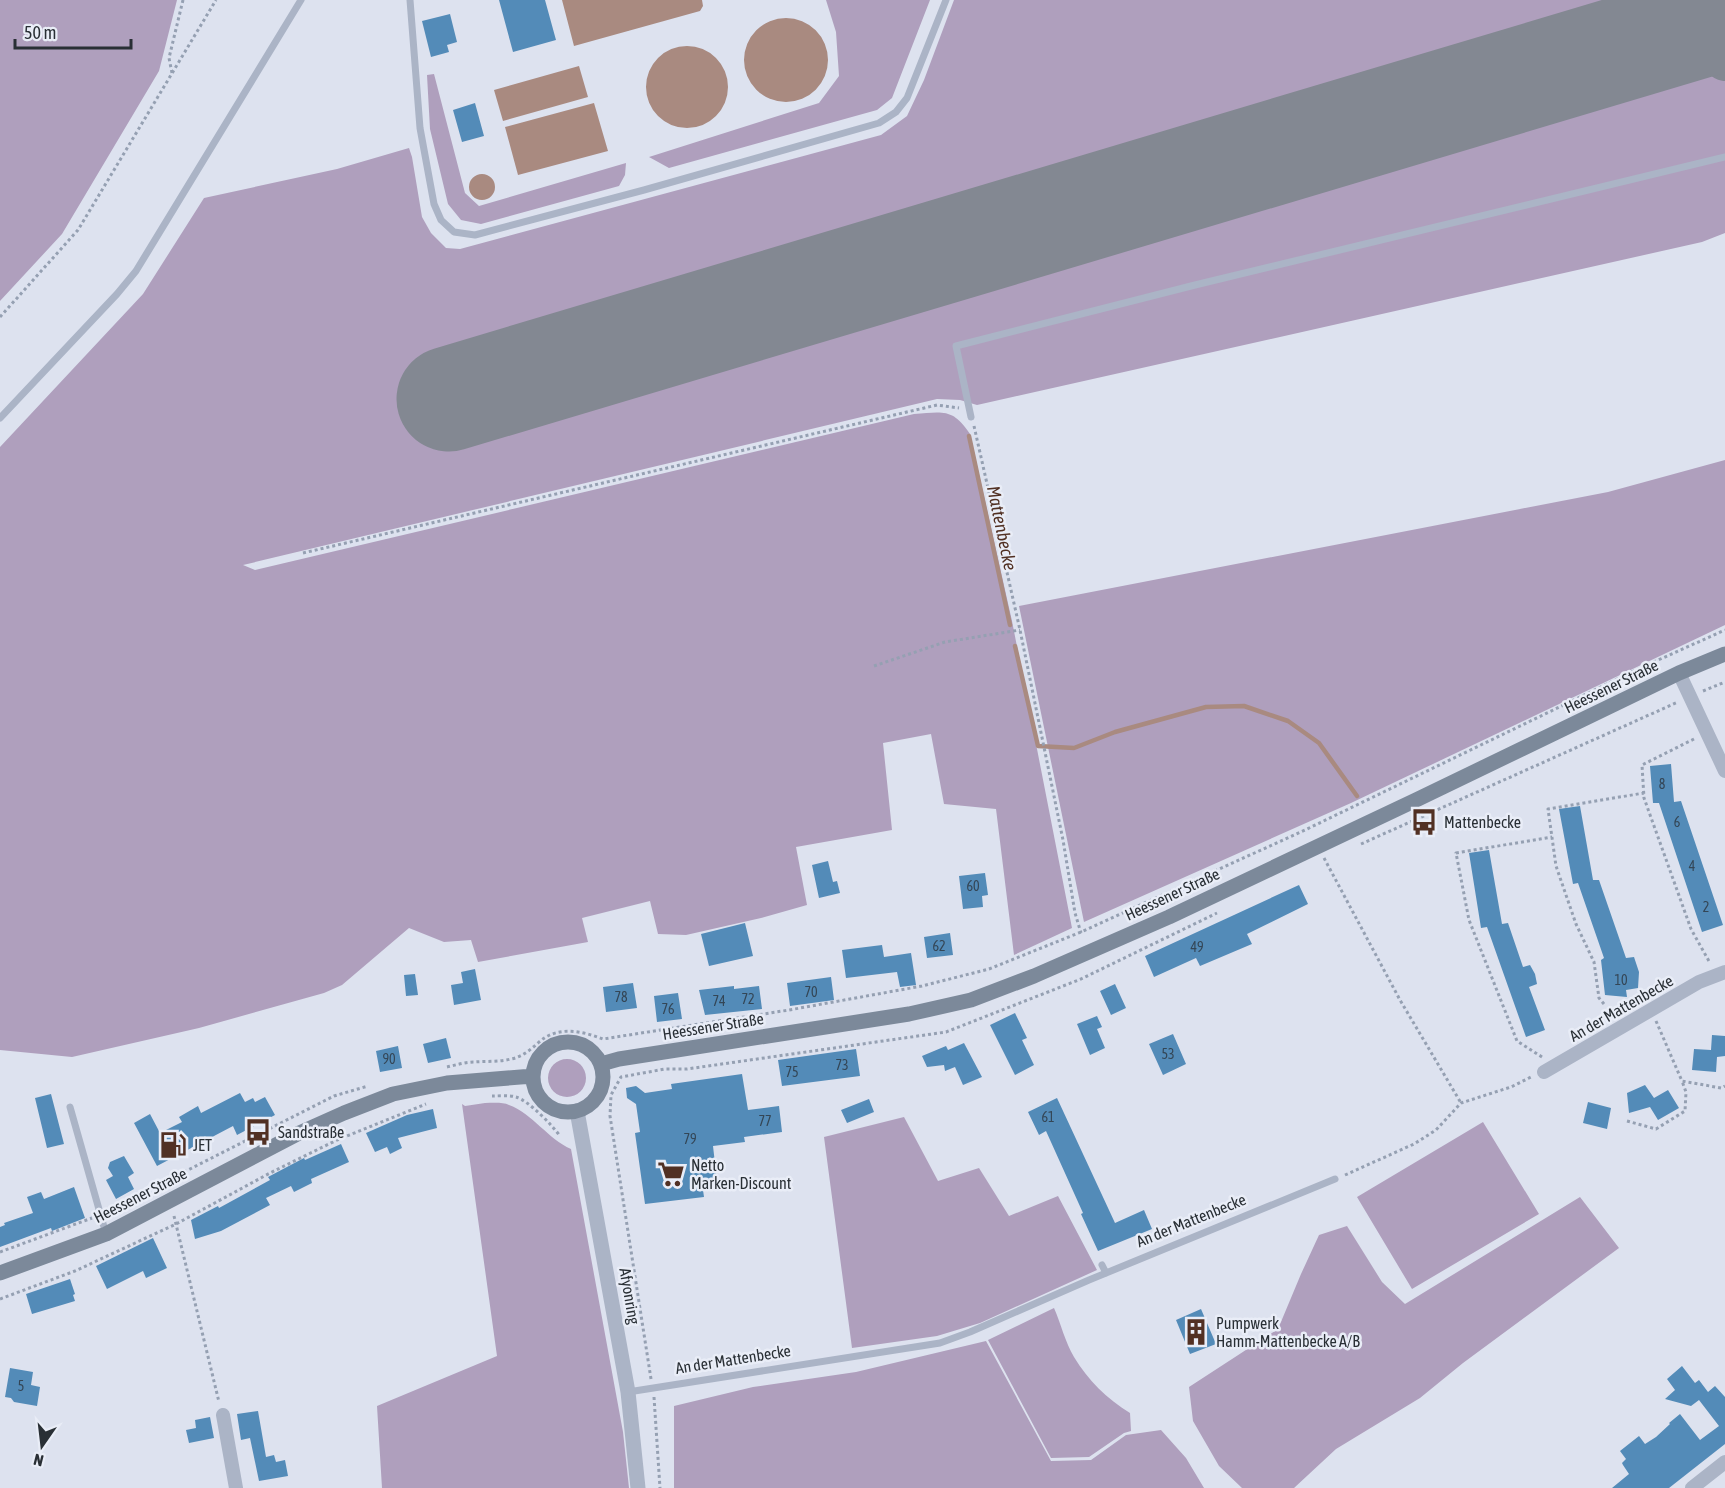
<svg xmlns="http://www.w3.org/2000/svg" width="1725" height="1488" font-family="'Asap Condensed',sans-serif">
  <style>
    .green { fill: #af9fbd }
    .water { fill: #a98a80 }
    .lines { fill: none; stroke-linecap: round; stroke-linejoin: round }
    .stream { stroke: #a98a80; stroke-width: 4.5 }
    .taxiway { stroke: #838892; stroke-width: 42 }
    .runway { stroke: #838892; stroke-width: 105 }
    .building { fill: #538bb8 }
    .path { stroke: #95a0b2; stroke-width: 3; stroke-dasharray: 3 3; stroke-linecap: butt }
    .service { stroke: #abb4c6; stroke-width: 7 }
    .minor { stroke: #abb4c6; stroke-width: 14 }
    .tertiary { stroke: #abb4c6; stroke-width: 15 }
    .secondary { stroke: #7c899a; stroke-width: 15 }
    .labels { text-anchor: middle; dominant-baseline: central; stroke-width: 5; stroke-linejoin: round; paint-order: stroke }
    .number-label { font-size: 14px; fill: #344656 }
    .street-label { font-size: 16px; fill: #292f35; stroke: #e9edf7 }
    .poi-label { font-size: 16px; fill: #292f35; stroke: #e9edf7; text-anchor: start }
    .water-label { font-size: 18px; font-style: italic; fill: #513023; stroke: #e9edf7 }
  </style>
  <rect width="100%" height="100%" fill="#dde2ef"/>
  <path class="green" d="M0 0H177L159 71 62 234 0 301Z
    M826 0H930L892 98 877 110 669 168 649 157 819 103 839 76 836 32Z
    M954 0H1725V233L1702 242 977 405 960 400 937 399 243 565 255 570 914 414C943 412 953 408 970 434L1012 621 1072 928 1014 955 996 809 944 804 931 734 883 743 892 830 796 847 807 905 761 918 686 935 658 934 650 901 582 918 588 942 478 962 471 940 444 942 409 928 342 985 324 993 199 1028 72 1057 0 1050V447L143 294 204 198 337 169 409 148 412 157 422 217 431 233 446 248 460 249 881 135 907 116 924 80Z
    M434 74 465 193 479 206 626 163 625 175 619 186 481 224 461 220 448 204 430 129 427 75Z
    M1725 460V625L1351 803 1084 922 1019 606 1608 492Z
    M548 1078a19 19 0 1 1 38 0a19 19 0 1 1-38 0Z
    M485 1103C493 1103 503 1102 509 1105 533 1114 548 1139 571 1149L623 1432 629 1488H382L377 1406 497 1356 462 1104 465 1106Z
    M904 1117 938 1181 979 1168 1009 1216 1058 1196 1097 1270 980 1323 937 1336 852 1348 824 1137Z
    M1483 1122 1539 1214 1412 1289 1357 1197Z
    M1580 1197 1619 1248 1463 1363 1420 1398 1336 1449 1294 1488H1242L1219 1466 1193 1421 1189 1387 1278 1329 1301 1274 1319 1235 1347 1226 1382 1282 1405 1304Z
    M1054 1308C1061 1324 1065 1342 1074 1357 1088 1380 1107 1399 1130 1413L1131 1431 1124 1433 1089 1457 1051 1458 988 1340Z
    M986 1341 1051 1461 1091 1460 1126 1435 1161 1430 1186 1458 1204 1488H674V1406L753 1387 856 1372Z"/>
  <path class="water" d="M562 0H702L703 6 700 11 574 46Z
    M744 60a42 42 0 1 1 84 0a42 42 0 1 1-84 0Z
    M646 87a41 41 0 1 1 82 0a41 41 0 1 1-82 0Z
    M579 66 588 97 503 121 494 90Z
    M594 103 608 151 518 175 505 127Z
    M469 187a13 13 0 1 1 26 0a13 13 0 1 1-26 0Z"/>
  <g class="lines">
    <path class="stream" d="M969 436 1010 625
      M1015 646 1038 746 1074 748 1115 732 1206 707 1244 706 1288 721 1319 743 1357 796"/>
    <path class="taxiway" d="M1715 21 1725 60"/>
    <path class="runway" d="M449 399 1725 18"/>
  </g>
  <path class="building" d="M499 0H545L556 40 513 52Z
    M450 14 457 42 447 45 449 52 431 57 422 21Z
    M475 103 484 136 462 142 453 110Z
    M1671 764 1674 802 1681 801 1723 925 1702 932 1659 803H1653L1650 766Z
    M1580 806 1593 880H1599L1626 958 1634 957 1639 972 1638 988 1626 990 1627 997 1605 995 1601 960 1604 958 1578 883 1573 884 1559 809Z
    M1489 850 1502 924 1508 923 1523 967 1530 965 1535 974 1537 984 1529 987 1545 1030 1526 1037 1487 927 1481 928 1469 853Z
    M828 861 833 882 837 881 840 893 819 898 812 865Z
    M985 873 988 895 982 896 983 907 963 909 959 876Z
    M1299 885 1308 904 1247 934 1252 944 1200 966 1196 958 1154 977 1145 956Z
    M745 923 753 956 709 966 701 934Z
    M950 933 953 955 927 958 924 937Z
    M882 945 884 957 911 953 916 985 900 987 897 972 846 978 842 950Z
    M475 969 481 1000 454 1005 451 985 463 983 461 972Z
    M415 974 418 995 406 996 404 975Z
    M831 977 834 1000 790 1006 787 983Z
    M633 983 637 1008 606 1012 603 987Z
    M1115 984 1126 1008 1111 1015 1100 991Z
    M734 986V989L759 986 762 1009 705 1015 699 990Z
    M678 993 682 1019 657 1022 654 996Z
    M1015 1013 1027 1038 1022 1040 1034 1065 1015 1075 990 1025Z
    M1097 1016 1102 1027 1097 1029 1105 1048 1090 1055 1077 1024Z
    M1173 1034 1186 1064 1163 1075 1149 1044Z
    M1712 1035 1725 1036V1056L1717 1057 1716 1072 1692 1070 1694 1049 1711 1050Z
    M446 1038 451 1058 428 1063 423 1044Z
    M964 1043 982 1077 963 1085 955 1067 945 1071 944 1065 927 1067 922 1056 946 1046 948 1050Z
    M398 1046 402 1068 380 1072 376 1051Z
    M856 1049 860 1076 782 1086 778 1060Z
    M742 1074 748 1110 779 1106 782 1132 744 1137 745 1142 713 1146 717 1181 702 1183 704 1197 645 1204 635 1133 640 1132 636 1104 627 1098 626 1088 636 1086 645 1093 672 1089 671 1084Z
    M1645 1085 1654 1098 1668 1090 1679 1108 1658 1120 1650 1107 1629 1113 1627 1093Z
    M240 1093 245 1102 253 1098 255 1102 265 1097 275 1115 237 1135 233 1126 157 1166 134 1123 150 1114 160 1133 182 1122 179 1117 198 1106 201 1113Z
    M51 1094 64 1144 47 1148 35 1098Z
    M1057 1098 1115 1223 1144 1210 1152 1229 1098 1251 1081 1214 1083 1213 1046 1131 1039 1135 1028 1112Z
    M869 1099 874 1112 847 1123 841 1110Z
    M1588 1102 1611 1108 1607 1129 1583 1123Z
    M433 1109 437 1128 398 1138 402 1148 390 1154 387 1147 375 1152 366 1133 407 1115Z
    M341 1144 349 1162 311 1179 312 1183 294 1192 291 1186 266 1198 270 1205 221 1231 195 1239 191 1220 218 1206 219 1208 270 1180 268 1177 304 1158 305 1160Z
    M124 1156 134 1173 128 1177 134 1189 116 1199 106 1180 113 1176 108 1168 110 1162Z
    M74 1187 85 1218 52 1231 51 1228 0 1247V1227L5 1225 4 1223 33 1213 27 1197 41 1192 44 1199Z
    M153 1238 167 1268 146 1278 143 1271 107 1289 96 1266Z
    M70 1279 75 1294 73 1295 75 1301 32 1314 26 1294Z
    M1201 1309 1216 1344 1190 1354 1176 1320Z
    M1682 1366 1695 1383 1699 1380 1708 1392 1715 1386 1725 1397V1444L1669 1488H1612L1629 1474 1623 1465 1622 1463 1626 1459 1620 1451 1639 1436 1645 1444 1656 1437 1670 1424 1669 1423 1680 1414 1700 1440 1719 1426 1699 1400 1691 1406 1665 1399 1675 1390 1667 1379Z
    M10 1368 33 1372 31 1385 40 1387 37 1406 14 1402 11 1398 5 1397Z
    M258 1411 266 1457 274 1455 276 1462 285 1460 288 1476 259 1481 250 1438 241 1440 237 1414Z
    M210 1417 214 1438 189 1443 186 1430 196 1428 195 1420Z"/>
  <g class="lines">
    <path class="path" d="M172 73 169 58 183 0
      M0 317 78 230 216 0
      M974 426 1020 630 1063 840 1075 913 1081 933
      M303 553 937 405 959 408
      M874 666 945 642 1020 630
      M1703 691 1725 682
      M1694 739 1642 765 1644 798 1691 929 1710 963
      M1361 844 1678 702
      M1324 858 1400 1000 1461 1103
      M1604 1004 1599 998 1594 962 1576 924 1556 866 1548 809 1644 793
      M1656 1021 1682 1081 1721 1088 1725 1086
      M1542 1057 1517 1041 1469 920 1456 853 1552 837
      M447 1067C456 1065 465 1062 474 1062 486 1061 499 1062 511 1059 522 1057 530 1050 538 1043 557 1025 582 1031 603 1039L789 1010 922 986 989 969 1081 932 1305 830 1636 670 1725 630
      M492 1096C499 1096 509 1095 516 1097 529 1101 552 1125 560 1136
      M1627 1121 1656 1129 1685 1111 1686 1092 1682 1081
      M1345 1175 1414 1144 1436 1130 1461 1103 1511 1087 1533 1076
      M109 1210 334 1096 368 1086
      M174 1216 219 1402
      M0 1252 92 1218
      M0 1299 75 1271 176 1224 270 1173 337 1140 426 1104
      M651 1379 610 1116 611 1095 621 1077 665 1069H687L946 1032 1081 979 1217 913
      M654 1397 660 1488"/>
    <path class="service" d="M410 0 420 128 434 204 441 220 454 232 475 235 644 190 879 123 896 112 907 98 946 0
      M971 417 956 346 1195 285 1725 157
      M0 418 117 294 136 271 301 0
      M70 1107 106 1234
      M1102 1265 1106 1273
      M628 1392 940 1343 970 1332 1089 1280 1335 1179"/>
    <path class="minor" d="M1679 673 1725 771
      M1544 1072 1699 982 1725 972
      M223 1415 236 1488
      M1692 1488 1725 1462"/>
    <path class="tertiary" d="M577 1111 628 1392 638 1488"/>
    <path class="secondary" d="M533 1077a35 35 0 1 1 70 0a35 35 0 1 1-70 0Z
      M601 1064 619 1059 909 1014 971 1000 1034 976 1169 917 1416 800 1679 673 1725 654
      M0 1273 106 1234 297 1134 344 1113 393 1094 447 1083 533 1076"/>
  </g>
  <defs>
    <symbol id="bus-bare" viewBox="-9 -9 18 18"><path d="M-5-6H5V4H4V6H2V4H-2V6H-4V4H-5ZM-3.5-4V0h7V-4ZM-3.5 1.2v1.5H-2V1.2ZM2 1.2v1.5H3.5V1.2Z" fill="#513023" stroke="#e9edf7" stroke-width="2.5" paint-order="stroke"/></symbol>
    <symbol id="fuel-bare" viewBox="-9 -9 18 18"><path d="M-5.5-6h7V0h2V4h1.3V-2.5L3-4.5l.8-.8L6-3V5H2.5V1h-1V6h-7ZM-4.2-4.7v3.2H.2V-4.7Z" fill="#513023" stroke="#e9edf7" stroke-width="2.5" paint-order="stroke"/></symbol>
    <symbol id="supermarket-bare" viewBox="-9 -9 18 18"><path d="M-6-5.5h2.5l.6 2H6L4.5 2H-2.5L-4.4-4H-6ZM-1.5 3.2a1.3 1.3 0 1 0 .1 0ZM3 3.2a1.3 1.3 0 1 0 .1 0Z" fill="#513023" stroke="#e9edf7" stroke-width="2.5" paint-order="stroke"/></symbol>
    <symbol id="building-bare" viewBox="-9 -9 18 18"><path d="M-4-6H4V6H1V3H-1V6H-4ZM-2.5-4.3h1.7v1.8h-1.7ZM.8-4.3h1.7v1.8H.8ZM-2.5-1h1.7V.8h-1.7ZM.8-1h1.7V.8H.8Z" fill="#513023" stroke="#e9edf7" stroke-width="2.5" paint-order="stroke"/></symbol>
  </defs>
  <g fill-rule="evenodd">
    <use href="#bus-bare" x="1405" y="803" width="38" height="38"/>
    <use href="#bus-bare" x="239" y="1113" width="38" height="38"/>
    <use href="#fuel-bare" x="154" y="1126" width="38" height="38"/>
    <use href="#supermarket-bare" x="652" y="1155" width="38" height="38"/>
    <use href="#building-bare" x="1177" y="1313" width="38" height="38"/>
  </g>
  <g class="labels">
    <g class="number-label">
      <text x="1662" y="784">8</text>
      <text x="1677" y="822">6</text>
      <text x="1692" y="866">4</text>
      <text x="973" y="886">60</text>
      <text x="1706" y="907">2</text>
      <text x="939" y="946">62</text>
      <text x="1197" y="947">49</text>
      <text x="1621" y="980">10</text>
      <text x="811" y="992">70</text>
      <text x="621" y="997">78</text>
      <text x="748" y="999">72</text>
      <text x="719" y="1001">74</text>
      <text x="668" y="1009">76</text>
      <text x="1168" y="1054">53</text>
      <text x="389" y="1059">90</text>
      <text x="842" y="1065">73</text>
      <text x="792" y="1072">75</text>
      <text x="1048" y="1117">61</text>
      <text x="765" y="1121">77</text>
      <text x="690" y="1139">79</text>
      <text x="21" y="1386">5</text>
    </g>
    <g class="street-label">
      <text transform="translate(1611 686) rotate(-26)">Heessener Straße</text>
      <text transform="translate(1172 894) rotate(-25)">Heessener Straße</text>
      <text transform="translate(1621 1008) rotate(-30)">An der Mattenbecke</text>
      <text transform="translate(713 1026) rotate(-9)">Heessener Straße</text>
      <text transform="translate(140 1195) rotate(-27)">Heessener Straße</text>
      <text transform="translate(1191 1220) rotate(-22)">An der Mattenbecke</text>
      <text transform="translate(630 1296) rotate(80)">Afyonring</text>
      <text transform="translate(733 1359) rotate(-9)">An der Mattenbecke</text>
    </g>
    <g class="poi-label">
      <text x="1444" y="822">Mattenbecke</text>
      <text x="278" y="1132">Sandstraße</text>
      <text x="193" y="1145">JET</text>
      <text x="691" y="1165">Netto<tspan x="691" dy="18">Marken-Discount</tspan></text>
      <text x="1216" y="1323">Pumpwerk<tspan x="1216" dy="18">Hamm-Mattenbecke A/B</tspan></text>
    </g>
    <g class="water-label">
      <text transform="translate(1002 528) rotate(78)">Mattenbecke</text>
    </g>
  </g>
  <g transform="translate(42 1446) rotate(194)" stroke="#e9edf7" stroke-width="4.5" paint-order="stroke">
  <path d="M0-4.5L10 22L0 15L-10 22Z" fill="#292f35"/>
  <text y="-9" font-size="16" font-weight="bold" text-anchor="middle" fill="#292f35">N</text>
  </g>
  <path d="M15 39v9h116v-9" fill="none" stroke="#292f35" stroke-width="3"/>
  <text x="24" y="39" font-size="18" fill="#292f35" stroke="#e9edf7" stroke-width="4.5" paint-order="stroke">50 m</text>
</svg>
